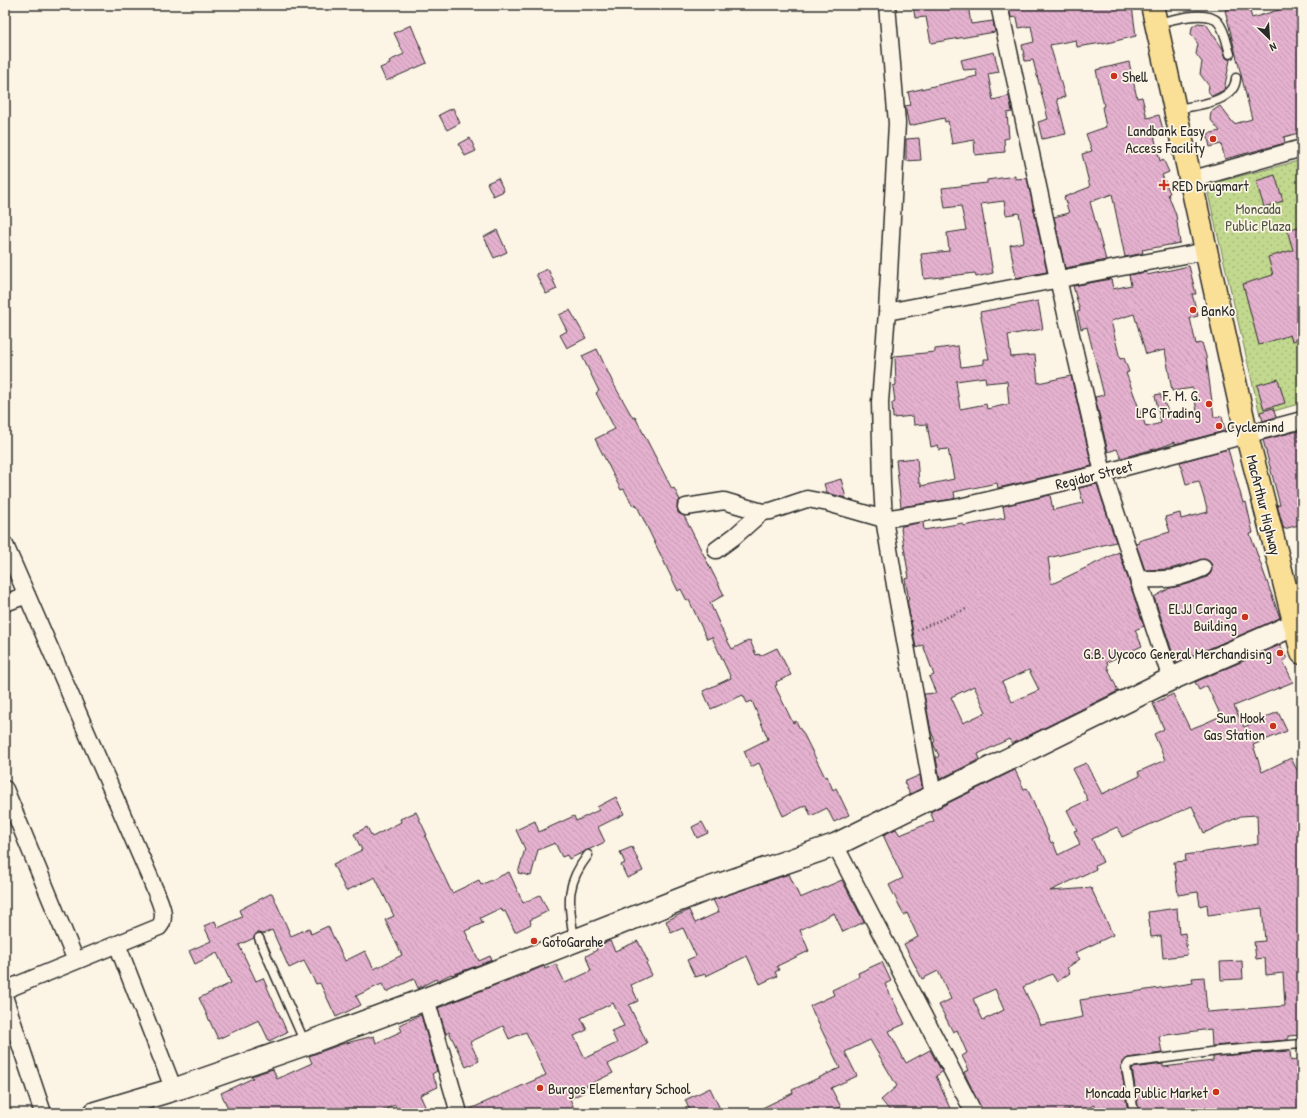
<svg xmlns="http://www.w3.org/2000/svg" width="1307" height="1118" font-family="'Patrick Hand',sans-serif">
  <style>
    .green { fill: url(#green-dots); stroke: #76825c }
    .building { fill: url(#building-back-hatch); stroke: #2b2b2b; fill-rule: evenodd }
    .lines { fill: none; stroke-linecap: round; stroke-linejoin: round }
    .lane-casing { stroke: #2b2b2b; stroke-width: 11 }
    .street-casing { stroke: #2b2b2b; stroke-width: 19 }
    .secondary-casing { stroke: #2b2b2b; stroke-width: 25 }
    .highway-casing { stroke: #2b2b2b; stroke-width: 25 }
    .path { stroke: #2b2b2b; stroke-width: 2.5; stroke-dasharray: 1 3; stroke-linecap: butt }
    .lane { stroke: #fcf5e5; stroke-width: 8 }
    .street { stroke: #fcf5e5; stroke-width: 16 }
    .secondary { stroke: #fcf5e5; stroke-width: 22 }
    .highway { stroke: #fadf96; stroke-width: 22 }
    .poi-dot { fill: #c8321e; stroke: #fcf5e5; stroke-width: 1.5 }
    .labels { text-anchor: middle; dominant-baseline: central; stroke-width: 3.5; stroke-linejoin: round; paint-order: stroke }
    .poi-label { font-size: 15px; fill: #2b2b2b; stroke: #fcf5e5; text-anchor: start }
    .park-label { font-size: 15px; fill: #505644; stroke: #fcf5e5 }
    .street-label { font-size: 15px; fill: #2b2b2b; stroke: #fcf5e5 }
  </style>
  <defs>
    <pattern id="green-dots" width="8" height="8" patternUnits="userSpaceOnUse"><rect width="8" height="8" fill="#c1d88e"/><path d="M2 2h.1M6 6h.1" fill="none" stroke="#a6ba7b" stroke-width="1.8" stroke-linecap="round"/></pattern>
    <pattern id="building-back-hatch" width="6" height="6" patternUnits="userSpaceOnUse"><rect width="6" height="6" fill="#e4b1ce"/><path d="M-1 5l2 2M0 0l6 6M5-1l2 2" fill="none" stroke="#c498b1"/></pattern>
  </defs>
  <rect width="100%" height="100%" fill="#fcf5e5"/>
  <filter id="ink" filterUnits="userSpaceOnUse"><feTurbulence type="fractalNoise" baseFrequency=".025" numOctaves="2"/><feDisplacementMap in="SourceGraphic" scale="8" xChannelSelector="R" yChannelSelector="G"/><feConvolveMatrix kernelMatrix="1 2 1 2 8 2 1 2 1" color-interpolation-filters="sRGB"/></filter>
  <g filter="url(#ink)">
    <path class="green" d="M1302 160V403L1260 415 1206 185Z"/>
    <path class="building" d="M913 5H968L971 24 993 21 995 32 931 43 926 17 915 18Z
      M1009 5H1116V8L1132 6 1136 36 1103 44 1102 43 1077 47 1076 40 1050 45 1065 97 1057 99 1066 134 1042 139 1038 122 1048 119 1033 60 1025 61 1022 45 1034 42 1031 26 1019 28 1017 17 1011 18Z
      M1242 5H1248L1252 18 1295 5H1302V132L1284 137 1285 143 1225 159 1221 144 1210 147 1207 134 1220 131 1210 119 1211 112 1220 106 1234 124 1252 119 1225 10Z
      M1198 23 1206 24 1223 49 1226 58 1230 60 1224 90 1212 96 1208 91 1209 86 1200 74 1202 62 1196 54 1198 44 1191 34 1192 27Z
      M411 25 427 63 386 81 380 68 390 64 389 61 404 54 394 33Z
      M994 52 999 72 988 74 993 100 1009 96 1012 112 1007 113 1009 138 1004 139 1005 152 975 155 974 140 952 144 948 121 945 122 944 118 909 126 905 106 911 105 908 92 977 76 976 69 964 70 961 60Z
      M1129 62 1137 98 1142 97 1147 118 1159 115 1164 133 1154 135 1160 161 1163 159 1169 172 1162 175 1170 193 1168 194 1176 215 1180 243 1142 250 1143 253 1125 257 1112 194 1090 202 1106 260 1065 268 1054 217 1069 213 1064 197 1090 187 1082 154 1092 151 1086 134 1106 127 1102 107 1104 106 1096 70Z
      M453 108 460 123 447 130 439 115Z
      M470 138 476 151 465 156 459 144Z
      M919 138 921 160 906 161V139Z
      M1275 175 1283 201 1264 207 1256 181Z
      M1015 176V179L1027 178 1047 272 1016 278 1010 245 1024 242 1019 213 1006 215 1004 201 981 204 993 273 976 277 975 273 924 279 921 254 949 251 947 233 966 230 961 206 945 208 942 188 987 183V180Z
      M498 178 504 191 493 196 487 183Z
      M1302 226V338L1292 341 1290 335 1259 345 1243 284 1273 275 1268 257 1293 250 1287 230Z
      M497 230 507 252 494 258 484 237Z
      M1189 266 1196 294H1192L1198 316 1190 318 1196 344 1202 343 1206 356 1214 417 1222 416 1225 431 1175 444V442L1162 447 1121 458 1117 449 1108 452 1095 397 1104 395 1087 327 1081 329 1077 312 1080 311 1073 286 1111 279 1113 289 1131 285 1129 275 1147 272V275ZM1134 314 1146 354 1165 350 1172 391 1193 388 1197 412 1171 417 1160 394 1155 395 1161 423 1146 427 1126 373 1129 372 1124 358 1120 359 1111 321Z
      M548 269 557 289 546 294 536 274Z
      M1038 301 1043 329 1008 335 1011 357 1035 355 1038 383 1071 376 1092 466 998 488 997 483 954 492 955 498 953 499 901 507 896 460 917 458 919 483H921V486L954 479 948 449 939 450 938 445 931 447 927 424 914 425 913 416 893 418 892 403 895 402 893 386 896 385 895 356 935 352V349L958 346 961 367 984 364V359H989L980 312ZM985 377 986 383 1007 381 1009 404 987 409 986 404 960 409 956 381Z
      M570 310 586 338 567 348 560 335 567 331 559 315Z
      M597 349 613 383 633 418 635 417 672 489 674 488 680 500 677 504 678 513 684 516 724 595 710 603 723 632 732 649 750 640 756 655 759 654 760 656 777 648 791 675 776 682 777 685 775 686 793 723 796 721 801 731H802L825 777 827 776 833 790 836 788 849 815 834 822 827 808 811 816 806 805 783 816 759 763 751 767 744 751 768 739 752 701 747 703 743 695 711 709 703 691 731 678 712 637 707 639 689 600 687 601 681 589 678 591 636 504 633 506 624 489 621 490 595 439 615 429 596 393 599 391 582 356Z
      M1278 379 1285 403 1264 409 1257 385Z
      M1273 408 1276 417 1263 421 1260 412Z
      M1302 430V524L1284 529 1277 505H1280L1263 440Z
      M1228 449 1243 503 1246 502 1253 533 1250 534 1280 618 1176 663 1154 597 1170 588 1188 584 1207 577 1211 573 1212 565 1209 561 1204 559 1170 569 1145 570 1136 544 1139 543 1138 541 1170 532 1165 517 1180 513 1181 519 1208 512 1199 481 1186 484 1180 462Z
      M841 479 846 498 827 493 824 484Z
      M1097 484 1116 542 1048 558 1052 584 1119 552 1144 626 1135 630 1142 646 1107 662 1108 665 1107 666 1118 691 1012 744 1009 739 978 754 980 759 940 779 936 758 939 756 933 743 935 741 931 731 924 694 936 693 929 677 934 675 923 645 916 648 907 600H909L905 579 909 578 901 529 902 526 923 522 924 530 963 523V526L1005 518 1003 506 1050 495 1053 510 1083 503 1079 488ZM1029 670 1039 690 1012 702 1002 682ZM974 686 986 712 963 723 951 697Z
      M1280 645 1287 659 1283 661 1293 682 1234 706 1244 727 1278 712 1287 731 1253 745 1262 772 1291 758 1299 774 1300 837 1302 836V1035L1288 1036V1040L1212 1046 1211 1029 1159 1036 1162 1053 1128 1058 1121 1065 1128 1113H1096L1094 1105 1077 1113H1071L1069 1109 1061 1113H983L964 1072 969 1070 962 1056 967 1053 957 1030 953 1032 939 1005 951 999 938 971 922 979 904 944 918 937 907 913 904 915 889 885 903 878 883 835 896 829 900 835 934 821 930 812 1015 770 1024 789 1027 788 1051 843 1053 842 1058 855 1080 844 1074 831 1077 830 1067 810 1088 800 1072 769 1086 763 1102 794 1140 776 1138 772 1165 760 1154 734 1164 729 1153 704 1173 694 1190 729 1203 724 1221 716 1207 686 1199 690 1195 682ZM1192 806 1204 833 1241 816 1257 815 1258 844 1185 855 1186 861 1174 862 1178 895 1198 892 1200 906 1207 904 1208 915 1262 908 1265 941 1254 942 1256 959 1265 958 1266 975 1283 973 1285 1006 1207 1012 1204 977 1192 978 1193 983 1080 1000 1083 1017 1041 1025 1023 987 1052 974 1057 982 1070 973 1067 968 1080 959 1075 953 1113 935 1091 888 1050 891 1096 869 1095 866 1103 862 1092 839 1117 827 1122 837ZM995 989 1004 1010 983 1020 973 999Z
      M920 775 922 788 910 794 904 782Z
      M616 797 624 814 598 827 605 842 569 859 567 855 562 857 555 843 538 850 531 876 518 873 525 849 516 830 535 821 539 832 574 816 576 821 599 810 597 807Z
      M416 812 427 835 425 836 452 893 479 880 481 885 509 872 523 903 540 895 548 911 530 920 531 924 515 932 505 911 503 912 501 908 480 918 483 923 465 931 479 961 490 956 492 960 452 975 451 974 437 981 436 979 418 988 414 979 386 992 382 984 356 996 361 1005 336 1017 320 983 316 984 304 961 289 968 272 930 263 934 257 933 254 938 239 945 256 981 263 978 287 1032 269 1041 259 1020 218 1039 199 998 231 983 217 953 195 964 189 951 211 941 204 926 215 921 218 928 242 917 239 910 272 893 291 936 309 928 311 934 328 926 345 961 365 951 374 969 402 955 385 920 394 916 375 877 346 891 333 864 362 850 354 834 367 827 372 837 401 822 400 819Z
      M702 822 708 833 697 838 692 827Z
      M632 847 643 871 627 878 621 865 625 863 620 852Z
      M789 874 800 898 842 880 864 922 843 932 834 913 800 930 809 951 777 966 779 970 775 972 777 976 760 984 747 956 706 976V974L695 977 687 960 696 956 683 928 671 933 666 921 689 910 695 923 719 912 713 900Z
      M1177 908 1179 934 1185 933 1187 955 1163 958 1161 936 1151 937 1148 912Z
      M610 941 615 951 638 941 648 962 646 963 652 975 631 985 638 1001 629 1005 647 1043 638 1050 608 1064 613 1073 582 1088 584 1092 570 1099 576 1113H468V1110L546 1075 526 1032 509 1039 503 1026 470 1042 479 1061 466 1067 449 1032 446 1034 438 1008 503 982 504 983 544 966 545 969 556 964 565 983 591 971 586 956 597 950 596 946ZM613 1003 624 1026 611 1031 617 1043 585 1058 574 1036 587 1030 581 1018Z
      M1242 961 1243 979 1221 980 1220 962Z
      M882 962 891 981 885 984 905 1024 889 1031 906 1063 930 1050 942 1072 936 1076 952 1113H892L881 1100 897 1086 870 1040 845 1052 857 1076 831 1088 841 1107 830 1113H752L793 1093 792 1090 840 1068 810 1006 834 995 832 990 859 977 858 973Z
      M421 1015 437 1071 432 1074 438 1087 420 1095 428 1113H398L395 1105 378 1113H266L264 1109 256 1113H230L221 1093 253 1078 251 1076 273 1069 277 1079 312 1063 309 1056 342 1044 374 1036 376 1043 402 1031 399 1025Z
      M1290 1051 1291 1061 1302 1059V1113H1139L1132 1068 1163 1064V1067L1213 1061V1057L1219 1056Z
      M710 1088 722 1113H691L685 1100Z"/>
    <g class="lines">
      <defs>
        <path id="lane" d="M1157 23C1172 20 1206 9 1218 22 1225 30 1227 44 1230 54
          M1177 109C1196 105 1235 103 1236 78
          M259 938 305 1043
          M574 940C569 903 564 886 588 855
          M1134 1113 1126 1067 1129 1063 1218 1051 1302 1044"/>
        <path id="street" d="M887 5 897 123 887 312 880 402 882 484 884 519 895 585 933 795
          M999 5 1058 279 1103 473 1171 679
          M1190 180 1302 148
          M887 312 1206 251
          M686 507 724 501 762 512 771 511 807 499 828 503 884 519 955 508 1103 473 1302 420
          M5 545 151 880C155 893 170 915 159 927L5 990
          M716 550 735 536 762 512
          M1139 579C1168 580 1176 580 1203 568
          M5 603 27 595
          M5 789 76 961
          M835 845 974 1113
          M117 944 174 1090
          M5 999 43 1113
          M426 999 459 1113"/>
        <path id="secondary" d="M95 1113 182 1087 305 1044 426 999 702 891 835 845 1171 679 1294 625"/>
        <path id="highway" d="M1152 5 1247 436 1302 653"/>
      </defs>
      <use href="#lane" class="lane-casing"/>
      <use href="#street" class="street-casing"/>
      <use href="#secondary" class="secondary-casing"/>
      <use href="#highway" class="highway-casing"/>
      <path class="path" d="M917 630 966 609"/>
      <use href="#lane" class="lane"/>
      <use href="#street" class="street"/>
      <use href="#secondary" class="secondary"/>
      <use href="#highway" class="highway"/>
    </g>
  </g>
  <g class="poi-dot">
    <circle cx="1114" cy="76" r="4"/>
    <circle cx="1213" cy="139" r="4"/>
    <path d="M1162 179h4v4h4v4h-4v4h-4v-4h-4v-4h4z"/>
    <circle cx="1193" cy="310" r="4"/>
    <circle cx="1209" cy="404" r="4"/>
    <circle cx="1219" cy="426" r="4"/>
    <circle cx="1245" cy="617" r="4"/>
    <circle cx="1280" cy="653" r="4"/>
    <circle cx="1273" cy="726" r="4"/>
    <circle cx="534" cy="941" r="4"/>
    <circle cx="540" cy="1088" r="4"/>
    <circle cx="1216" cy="1092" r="4"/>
  </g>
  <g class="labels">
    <g class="poi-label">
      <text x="1122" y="76">Shell</text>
      <text x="1205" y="130" text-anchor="end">Landbank Easy<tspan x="1205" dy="17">Access Facility</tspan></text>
      <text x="1172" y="185">RED Drugmart</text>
      <text x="1201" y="310">BanKo</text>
      <text x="1201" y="395" text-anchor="end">F. M. G.<tspan x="1201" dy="17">LPG Trading</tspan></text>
      <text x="1227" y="426">Cyclemind</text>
      <text x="1237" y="608" text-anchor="end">ELJJ Cariaga<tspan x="1237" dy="17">Building</tspan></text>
      <text x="1272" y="653" text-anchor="end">G.B. Uycoco General Merchandising</text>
      <text x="1265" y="717" text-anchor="end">Sun Hook<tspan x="1265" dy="17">Gas Station</tspan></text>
      <text x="542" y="941">GotoGarahe</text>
      <text x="548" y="1088">Burgos Elementary School</text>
      <text x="1208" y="1092" text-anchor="end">Moncada Public Market</text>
    </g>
    <g class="park-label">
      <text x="1258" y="208">Moncada<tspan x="1258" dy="17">Public Plaza</tspan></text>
    </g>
    <g class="street-label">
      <text transform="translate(1094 475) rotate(-14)">Regidor Street</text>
      <text transform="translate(1264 505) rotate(76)">MacArthur Highway</text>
    </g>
  </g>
  <rect width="1307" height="1118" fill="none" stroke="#fcf5e5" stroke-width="20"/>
  <rect x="10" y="10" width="1287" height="1098" fill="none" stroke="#2b2b2b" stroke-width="1.5" filter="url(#ink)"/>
  <g transform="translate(1269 38) rotate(155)" stroke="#fcf5e5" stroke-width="3" paint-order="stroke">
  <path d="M0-3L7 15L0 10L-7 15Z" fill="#2b2b2b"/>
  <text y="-6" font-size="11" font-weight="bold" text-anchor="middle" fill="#2b2b2b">N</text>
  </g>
</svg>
